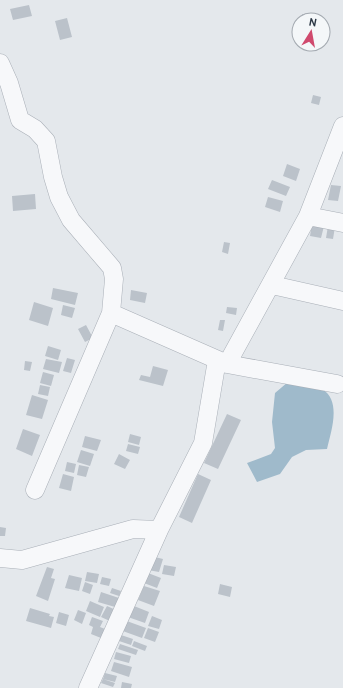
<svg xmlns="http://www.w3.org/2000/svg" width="343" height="688" font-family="Overpass,sans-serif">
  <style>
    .water { fill: #9fbacb }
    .building { fill: #bbc2ca }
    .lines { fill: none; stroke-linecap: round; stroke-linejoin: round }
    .minor-casing { stroke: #a9afb7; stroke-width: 19 }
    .minor { stroke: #f7f8fa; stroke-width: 18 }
  </style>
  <rect width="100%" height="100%" fill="#e4e8ec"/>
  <path class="water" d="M288 382C296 384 316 385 322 389 342 401 331 431 327 449L306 450 292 457 280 474 257 482 247 463 271 454 275 448 272 422 275 393Z"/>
  <path class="building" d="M29 5 32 16 13 20 10 9Z
    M302 14 312 15 311 20H301Z
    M67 18 72 37 60 40 55 21Z
    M313 95 321 97 319 105 311 103Z
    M287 164 300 169 296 181 283 176Z
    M272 180 290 187 286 196 268 189Z
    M331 185 341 186 338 201 328 200Z
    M35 194 36 209 13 211 12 196Z
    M268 197 283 201 280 212 265 207Z
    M312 224 324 226 321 238 310 236Z
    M328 226 335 227 333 239 326 238Z
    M224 242 230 243 228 254 222 252Z
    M53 288 78 293 75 305 51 299Z
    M131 290 147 293 145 303 130 300Z
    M34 302 53 308 48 326 29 320Z
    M63 305 75 308 72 318 61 315Z
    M227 307 237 308 236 315 226 313Z
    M220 320H225L223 331 218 330Z
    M86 325 93 338 85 342 78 329Z
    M48 346 61 350 58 360 45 356Z
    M67 358 75 360 71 373 63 371Z
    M46 359 62 362 59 373 43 369Z
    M25 361 32 362 30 371 24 370Z
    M153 366 168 370 163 386 139 380 141 375 150 377Z
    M43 372 54 375 51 386 40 383Z
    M40 385 50 387 48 396 38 394Z
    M32 395 48 400 42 419 26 415Z
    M227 414 241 420 218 469 204 463Z
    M23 429 40 435 32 456 16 449Z
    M130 434 141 437 139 445 128 442Z
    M85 436 101 440 97 451 82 447Z
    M128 444 140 447 138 454 126 451Z
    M81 450 94 454 90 466 77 462Z
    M119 454 130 460 125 469 114 464Z
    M67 462 76 464 74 473 65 471Z
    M79 465 89 467 86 477 77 475Z
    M63 474 74 477 71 491 59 488Z
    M198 474 211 480 192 523 179 517Z
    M0 527 6 528 5 536H0Z
    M151 556 163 559 159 572 148 570Z
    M164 565 176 567 174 576 162 574Z
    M47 567 54 569 51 578 55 579 48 601 36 596Z
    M87 572 99 574 97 583 85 581Z
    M148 573 161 578 157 588 144 583Z
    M69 575 82 578 79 591 65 588Z
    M102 577 111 579 109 586 100 584Z
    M85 582 93 585 90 594 82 591Z
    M220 584 232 587 230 597 218 594Z
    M144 586 160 591 154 606 138 600Z
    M112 588 121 591 119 596 110 593Z
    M101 592 119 598 115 607 98 602Z
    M90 601 104 607 100 617 86 611Z
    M129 604 149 612 145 623 125 616Z
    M107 606 118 611 112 622 101 617Z
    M30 608 50 614 49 616 54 617 51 628 26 621Z
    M78 610 86 613 82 624 74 620Z
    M59 612 69 615 66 626 56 623Z
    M152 616 162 620 159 629 148 626Z
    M92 617 103 621 100 627 105 629 101 638 91 634 93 627 89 625Z
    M124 620 146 628 142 638 120 630Z
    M148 628 159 632 155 642 144 638Z
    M121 635 133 639 131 645 119 641Z
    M134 641 147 646 145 651 132 646Z
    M120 644 138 650 136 655 118 649Z
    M116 652 131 656 129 663 114 659Z
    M114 662 132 667 129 677 111 671Z
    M105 673 117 676 115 682 103 679Z
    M103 679 115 683 113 687 101 683Z
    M122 682 132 684 131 688H121Z"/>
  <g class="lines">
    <defs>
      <path id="minor" d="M0 63 9 83 20 120 35 129 46 141 53 177 59 197 71 220 112 268 114 279 111 313 35 490
        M308 216 343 223
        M272 285 343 301
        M111 313 227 364 337 384
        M227 364 308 216 343 126
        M159 530 203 443 217 360
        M0 558 22 560 133 529 159 530 88 688"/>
    </defs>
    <use href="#minor" class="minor-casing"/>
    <use href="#minor" class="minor"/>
  </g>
  <g transform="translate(311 32) rotate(11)"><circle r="19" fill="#f4f7f9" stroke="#a4aab1"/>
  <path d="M0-3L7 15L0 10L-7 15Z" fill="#d04a6e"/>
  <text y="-6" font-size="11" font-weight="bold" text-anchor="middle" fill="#2b3745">N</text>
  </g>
</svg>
